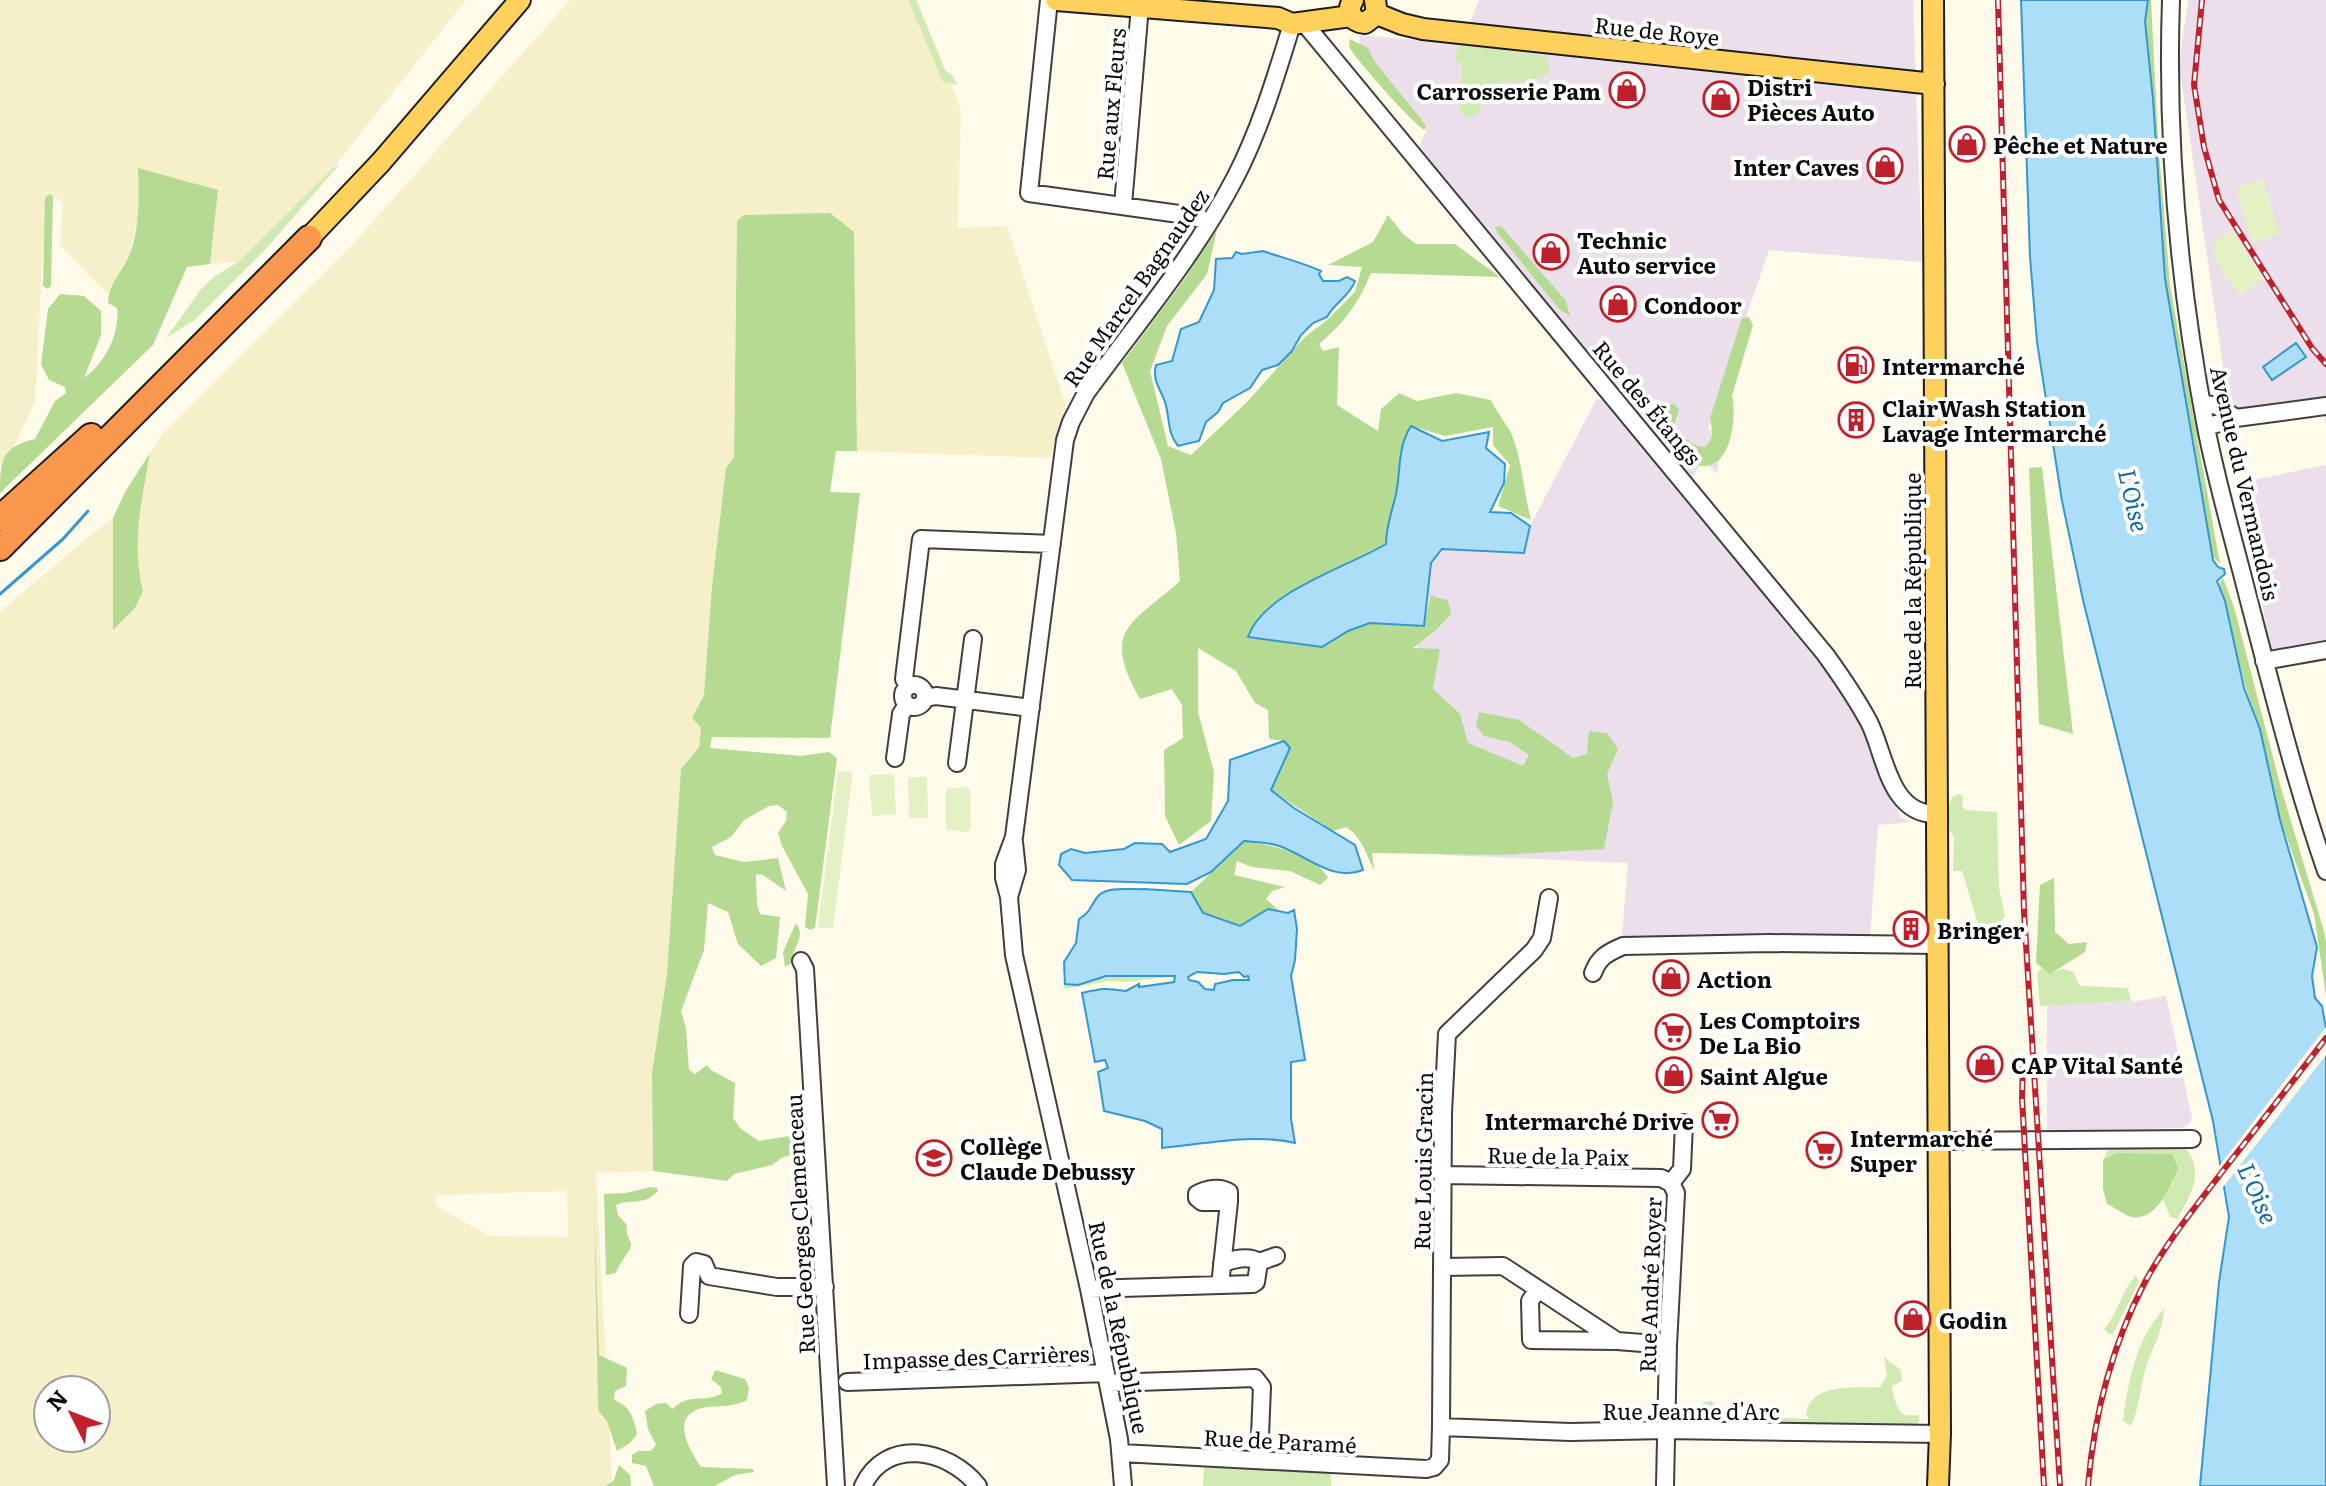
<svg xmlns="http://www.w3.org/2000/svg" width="2326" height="1486" font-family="Literata,serif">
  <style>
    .industrial { fill: #eadfeb }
    .farmland { fill: #f5f0ca; fill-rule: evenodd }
    .green { fill: #d1eab3 }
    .forest { fill: #b5db92 }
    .pitch { fill: #e3f1c5 }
    .water { fill: #addef8; stroke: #3297d2; stroke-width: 2; fill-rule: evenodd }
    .pier { fill: #fffaea }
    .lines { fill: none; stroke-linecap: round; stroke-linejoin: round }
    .stream { stroke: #3297d2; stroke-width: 3 }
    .minor-casing { stroke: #3f3f3f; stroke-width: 20 }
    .major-casing { stroke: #1d1d1d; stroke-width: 24 }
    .highway-casing { stroke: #1d1d1d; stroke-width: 28 }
    .minor { stroke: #fff; stroke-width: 16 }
    .major { stroke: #fdd15c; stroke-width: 20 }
    .highway { stroke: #f9974e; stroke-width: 24 }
    .rail-casing { stroke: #c0202c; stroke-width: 6 }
    .rail { stroke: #fff; stroke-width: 3; stroke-dasharray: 9; stroke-linecap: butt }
    .labels { text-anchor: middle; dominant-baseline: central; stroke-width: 8; stroke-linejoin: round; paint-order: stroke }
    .street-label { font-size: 22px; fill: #0c0c0c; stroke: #fff }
    .poi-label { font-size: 22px; font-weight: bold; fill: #0c0c0c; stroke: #fff; text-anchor: start }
    .water-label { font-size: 24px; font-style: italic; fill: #1167a1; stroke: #fff }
  </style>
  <rect width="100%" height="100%" fill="#fffaea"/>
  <path class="industrial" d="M1479 0H1913L1922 262 1769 250 1708 429 1722 430 1717 474 1703 459 1684 492 1850 694 1901 818 1912 822 1878 825 1870 937 1622 936 1628 863 1442 855 1446 717 1416 655 1433 549 1524 553 1530 526 1596 400 1608 398 1418 151 1427 128 1359 46 1360 35 1461 44Z
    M2188 0H2326V425L2323 414 2232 427 2179 64Z
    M2326 465V645L2270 652 2244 482Z
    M2166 996 2192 1118 2188 1125 2182 1128 2047 1132V1005L2137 1001Z"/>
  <path class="farmland" d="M0 0H466L334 167 238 262 210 264 218 190 138 169 140 209 130 253 108 294 60 245 63 203 50 194 46 198 35 401 16 443 0 465Z
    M570 0H917L961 109 958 228 1007 226 1066 406 1050 458 857 451 854 232 737 221 734 457 726 468 712 586 704 695 692 718 701 728 699 747 681 769 667 974 652 1073 653 1171 596 1173 612 1479 605 1486H0V612L81 543 113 518V629L135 608 143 591 139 573 136 528 150 453 165 431 355 242ZM567 1191 568 1237 489 1236 435 1205 436 1195ZM48 1390H96V1438H48Z"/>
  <path class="green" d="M908 0H916L945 70 953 76 957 85 943 82Z
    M1460 44 1550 57 1547 60 1550 72C1536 82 1517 84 1500 81L1491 89 1477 115 1466 118 1459 111 1462 100V64L1454 60Z
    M339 165 265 250 195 320 166 338 201 289 215 276 238 262 334 167Z
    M1234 200 1185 277 1101 391 1098 389Z
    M1959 794 1963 796 1962 805 1965 810 1997 812 1999 888 2005 916 1984 944 1962 871H1953L1954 837 1947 827V810L1952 797Z
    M2048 966 2055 971 2063 969 2073 972 2080 986 2128 988 2131 1001 2040 1006 2037 973 2042 967Z
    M1107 974 1175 976 1128 982 1107 981 1065 989 1063 983 1068 980Z
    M2147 1146 2185 1148C2206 1171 2190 1197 2177 1219L2170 1217 2163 1199 2174 1181 2103 1160 2107 1151 2114 1148Z
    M2136 1275 2139 1282 2113 1334H2109L2104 1329C2118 1313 2121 1292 2136 1275Z
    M2164 1309C2164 1328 2153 1347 2147 1364 2140 1385 2140 1406 2131 1426L2123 1421C2128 1382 2136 1338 2164 1309Z
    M1884 1357 1901 1370 1902 1381 1892 1386C1892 1393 1897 1412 1905 1415 1910 1416 1914 1415 1919 1415V1422L1914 1425 1719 1424 1704 1416 1703 1402 1711 1401 1735 1416 1810 1419 1806 1415C1809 1382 1856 1388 1880 1387L1887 1376Z
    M1204 1465 1327 1472 1331 1475V1486H1203Z"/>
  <path class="forest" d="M2144 0H2151L2158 139 2170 285 2220 564 2208 552 2173 362 2145 78Z
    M1350 39 1368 48 1374 61 1421 119 1426 127 1425 130C1416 127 1358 62 1352 51 1348 45 1349 46 1350 39Z
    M138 168 218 190 210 264 187 267 153 345 0 493C0 461 1 447 35 439L55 401 66 393 65 387 49 380 41 364 48 309 60 294 84 296 101 311V335L84 378C105 363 120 334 117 308L108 303C108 283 125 269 131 251 140 223 139 197 138 168Z
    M49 194 53 196 51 285 48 289 43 286 45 198Z
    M830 213 854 232 857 451H836L830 492 860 493 830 738 712 737 710 748 801 756 829 752 837 758 815 928 810 930 805 927 808 894 782 846 778 833 786 821 787 812 778 805 769 806 744 820 731 837 712 847 715 855 744 862 778 858 786 891 763 875 756 874 757 905 760 914 780 917 776 958 761 966 738 944 728 912 708 903 704 950 681 1011 686 1028 689 1070 695 1074 707 1065 711 1070 735 1083 733 1118 740 1128 759 1141 802 1134 806 1138V1144L801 1153 783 1157 772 1165 734 1174 727 1181 653 1171 652 1073 667 974 681 769 699 747 701 728 692 718 704 695 712 586 726 468 734 457 737 221 744 215Z
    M1388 215 1403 234 1416 244H1455L1500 277 1371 273C1359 303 1343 324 1319 344L1323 351 1339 347 1337 405 1378 431 1381 409 1399 393 1417 401 1456 393 1491 400C1496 412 1505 421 1511 433 1523 461 1523 491 1531 520L1498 506 1510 465 1493 445V427L1445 436 1411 426C1397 448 1401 470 1396 494 1392 512 1386 526 1386 544L1309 581 1263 613 1322 647 1348 631 1370 623 1424 626 1431 595 1448 601 1451 614 1436 630 1413 648 1440 649 1433 689 1460 714 1468 743 1523 766 1529 755 1510 742 1484 736 1476 726 1479 712 1519 720 1573 758 1587 754 1589 731 1607 733 1618 749 1607 774 1613 802 1604 849 1498 855 1372 853 1374 870C1366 854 1362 837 1346 827L1333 831 1271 790 1290 748 1284 741 1269 739 1268 710 1255 703 1236 671 1198 648V712L1214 772 1211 821 1179 845 1165 816 1164 750 1183 738 1182 705 1172 689 1140 699C1101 630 1130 625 1180 581L1176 533 1161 459 1122 363 1186 277 1217 230 1207 274 1167 326 1150 371 1168 446 1191 455 1247 402 1305 337 1327 320 1355 292 1362 267 1328 265 1373 242Z
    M1501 226 1566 301 1570 316 1559 309 1497 232 1495 227Z
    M1749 317 1753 325 1732 396C1738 423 1728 484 1688 461 1676 454 1664 434 1655 423L1664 405 1674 404 1679 410 1674 425C1681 435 1692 447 1705 447 1715 438 1712 431 1710 418L1742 318Z
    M150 453C142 499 131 544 143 591L135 608 113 630V518L125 492Z
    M2042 467 2073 734 2039 724 2029 468Z
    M2223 578 2234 607 2281 788 2323 928 2326 941V996L2314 914 2275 805 2260 729 2246 689 2219 585Z
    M1244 841C1270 845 1315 853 1328 878L1320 885 1290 871 1252 867 1237 861 1234 875 1285 887 1272 891 1266 899 1281 912 1268 909 1240 926 1203 913 1191 892Z
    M2054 878 2055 932 2069 944 2087 942 2085 952 2050 974 2036 963 2040 885Z
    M796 923C807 938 791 947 793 962L785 967 783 952Z
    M2116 1153 2172 1154 2178 1168C2171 1187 2156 1222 2131 1217 2124 1215 2114 1207 2107 1204L2103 1189V1160Z
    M650 1187 657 1188 658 1191C643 1207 631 1198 616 1205L618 1215 627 1225C625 1237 629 1236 631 1244 632 1249 618 1265 616 1273L606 1275 604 1194 626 1193Z
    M594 1198 599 1355 627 1368 626 1386 615 1391 614 1400C630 1406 634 1418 637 1434L630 1443 617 1451 607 1421 599 1412 598 1403Z
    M715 1370 745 1379 749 1388 747 1400C728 1410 711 1403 696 1410 671 1422 692 1453 701 1467L753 1469 754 1472 735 1475 714 1486H654L646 1466 632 1463V1455L638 1451H651L656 1445 648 1429 645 1411 656 1404 666 1403 673 1409C687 1392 706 1404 722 1393L721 1387 711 1379Z
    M619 1465 630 1475 631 1486H605L614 1480Z"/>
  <path class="pitch" d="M2263 179 2280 234 2253 243 2235 188Z
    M2232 231 2265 279 2239 296 2214 257 2212 244Z
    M838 771 853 772 833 928H818Z
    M894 774 896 814 872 816 869 775Z
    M908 777H927L928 818H909Z
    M967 787 970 790 971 829 968 832 946 830V791L948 788Z"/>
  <path class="water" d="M2021 0H2148L2145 21 2153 99 2165 279 2213 560 2218 567 2224 569 2225 574 2217 581 2225 601 2244 688 2260 729 2280 820 2317 947 2312 976 2315 998 2322 1006 2326 1029V1486H2200L2219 1282 2229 1217 2213 1121 2083 600 2062 501 2037 342 2030 257Z
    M1263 251C1283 258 1301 262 1321 271L1319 274 1323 281H1339L1347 277 1355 281C1350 296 1333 304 1327 317L1313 323 1301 335 1292 351 1278 365 1262 370 1250 388 1223 403 1218 412 1206 422 1199 441 1178 446C1167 433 1170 418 1165 402 1160 388 1152 380 1156 365L1172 361 1181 329 1199 322 1214 290 1216 259 1232 258 1236 252 1242 254Z
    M2296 343 2306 357 2272 380 2263 367Z
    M1411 426 1442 441 1489 432 1486 448 1505 464 1504 483 1490 512 1511 513 1530 526 1524 553 1442 549 1431 563 1424 626 1370 623 1348 631 1322 647 1248 637C1263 592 1348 567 1386 544 1386 526 1392 512 1396 494 1401 470 1397 448 1411 426Z
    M1284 741 1290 748 1271 790 1294 808 1355 845 1363 870C1331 883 1305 853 1276 845 1266 842 1254 842 1244 841L1211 872 1187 884 1072 880 1059 865 1061 854 1071 849 1085 853 1124 849 1135 843 1162 844 1170 852 1206 839 1228 801 1230 760Z
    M1144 889 1191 892 1203 913 1240 926 1268 909 1288 913 1294 910 1297 929 1295 960 1291 976 1305 1060 1291 1062V1119L1295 1143C1253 1133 1205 1144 1162 1148V1129L1145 1121 1104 1111 1098 1072 1108 1068 1105 1060 1095 1062 1082 993C1103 988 1105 988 1126 991L1139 984V987L1174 982 1175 976H1106L1078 985 1065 984 1064 962 1076 943 1079 919C1093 910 1090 905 1099 895 1109 886 1131 890 1144 889ZM1197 972 1224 974 1239 972 1244 977 1248 976 1249 980H1233L1215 984 1214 990 1205 989 1198 982 1189 980 1188 977Z"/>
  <path class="pier" d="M2326 1027V1055L2220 1191 2217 1169Z"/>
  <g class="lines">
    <path class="stream" d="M0 594 63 539 88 511"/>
    <defs>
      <path id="minor" d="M1049 0 1029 193 1186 215 1201 219 1208 224
        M2171 0C2166 143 2179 286 2206 427 2217 484 2234 541 2248 597 2272 689 2295 781 2326 871
        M1304 23 1825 654C1841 676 1856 698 1869 722 1885 753 1889 815 1936 814
        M1123 205 1140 6 1138 0
        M2202 403 2217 406 2236 418
        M2206 427 2236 418 2326 406
        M2264 661 2326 650
        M903 696a11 11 0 1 1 22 0a11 11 0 1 1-22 0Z
        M908 686 904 679 921 539 1052 544
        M926 698 936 696 1031 708
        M895 758 901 714 907 705
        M957 763 973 639
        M1009 897 1017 870 1014 842
        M801 961 805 969 836 1486
        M1593 973C1599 957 1607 953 1623 946L1769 943 1936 945
        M1938 1141 2192 1139
        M1443 1175 1661 1178 1671 1183
        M1671 1183 1682 1169 1684 1123
        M1222 1264C1232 1259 1249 1255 1259 1262
        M1443 1267 1503 1266 1617 1341
        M1220 1285 1229 1202V1192C1219 1186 1206 1189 1197 1194V1198L1202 1202H1229
        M1089 1289 1253 1284 1256 1282 1259 1262 1276 1256
        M1538 1289 1530 1301 1531 1340 1617 1341 1668 1345
        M689 1314 692 1266 696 1262 704 1264 709 1276 777 1287H825
        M847 1382 1106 1373
        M1108 1383 1255 1378 1262 1387 1259 1460
        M1441 1427 1570 1432 1666 1430 1940 1434
        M1121 1453 1426 1469 1434 1467 1440 1460 1441 1427 1443 1113 1447 1034 1534 950 1542 938 1549 898
        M863 1486C886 1436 949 1449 978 1486
        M1123 1486 1119 1439 1089 1289 1014 955 1009 897 1004 878V864L1014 837 1065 440 1071 422 1086 393C1137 323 1195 255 1235 178 1260 130 1276 76 1292 24
        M1665 1486 1668 1345 1676 1193 1671 1183"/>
      <path id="major" d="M1056 0 1278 18 1292 24 1351 16
        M1353 0C1346 12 1352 22 1365 23L1377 14 1375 0
        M1933 0 1940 1434 1938 1486
        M1377 14 1402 24 1423 29 1934 84
        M309 238 381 162 520 0"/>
      <path id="highway" d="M0 518 91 436
        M0 548 309 238"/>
    </defs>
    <use href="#minor" class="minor-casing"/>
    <use href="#major" class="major-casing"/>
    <use href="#highway" class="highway-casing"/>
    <use href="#minor" class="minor"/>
    <use href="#major" class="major"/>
    <use href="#highway" class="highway"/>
    <defs>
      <path id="rail" d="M1998 0 2024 912 2060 1486
        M2202 0 2194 85 2204 147 2219 200 2312 348 2326 364
        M2023 1063 2022 1098 2044 1486
        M2088 1486C2094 1416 2112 1345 2145 1282 2167 1241 2197 1205 2225 1168 2259 1125 2293 1081 2326 1038"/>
    </defs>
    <use href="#rail" class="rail-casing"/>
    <use href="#rail" class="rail"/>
  </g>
  <defs>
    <symbol id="shop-ring" viewBox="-11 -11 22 22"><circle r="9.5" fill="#fff" stroke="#c0202c" stroke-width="1.5"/><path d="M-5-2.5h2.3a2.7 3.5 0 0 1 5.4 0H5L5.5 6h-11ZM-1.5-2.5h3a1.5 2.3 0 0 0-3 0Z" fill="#c0202c"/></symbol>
    <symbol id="fuel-ring" viewBox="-11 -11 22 22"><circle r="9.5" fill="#fff" stroke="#c0202c" stroke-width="1.5"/><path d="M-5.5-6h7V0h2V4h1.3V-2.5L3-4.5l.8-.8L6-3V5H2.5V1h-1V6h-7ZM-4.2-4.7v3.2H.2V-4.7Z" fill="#c0202c"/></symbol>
    <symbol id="building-ring" viewBox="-11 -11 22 22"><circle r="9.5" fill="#fff" stroke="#c0202c" stroke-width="1.5"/><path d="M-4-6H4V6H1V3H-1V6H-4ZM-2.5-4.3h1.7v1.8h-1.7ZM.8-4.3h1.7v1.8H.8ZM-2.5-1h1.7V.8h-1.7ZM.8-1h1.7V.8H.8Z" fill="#c0202c"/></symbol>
    <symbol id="supermarket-ring" viewBox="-11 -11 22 22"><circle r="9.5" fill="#fff" stroke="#c0202c" stroke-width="1.5"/><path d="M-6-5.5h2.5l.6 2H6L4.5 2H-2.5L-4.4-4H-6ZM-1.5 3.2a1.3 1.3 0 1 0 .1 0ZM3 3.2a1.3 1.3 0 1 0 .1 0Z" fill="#c0202c"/></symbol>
    <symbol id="school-ring" viewBox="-11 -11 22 22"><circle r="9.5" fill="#fff" stroke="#c0202c" stroke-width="1.5"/><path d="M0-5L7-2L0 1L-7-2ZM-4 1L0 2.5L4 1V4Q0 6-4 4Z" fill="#c0202c"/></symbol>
  </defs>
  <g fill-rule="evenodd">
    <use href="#shop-ring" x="1607" y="70" width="40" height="40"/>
    <use href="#shop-ring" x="1701" y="79" width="40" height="40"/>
    <use href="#shop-ring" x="1947" y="124" width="40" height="40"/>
    <use href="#shop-ring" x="1865" y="146" width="40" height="40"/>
    <use href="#shop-ring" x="1531" y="232" width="40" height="40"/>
    <use href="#shop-ring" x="1598" y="284" width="40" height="40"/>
    <use href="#fuel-ring" x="1836" y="345" width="40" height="40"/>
    <use href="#building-ring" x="1836" y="400" width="40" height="40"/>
    <use href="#building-ring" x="1891" y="909" width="40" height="40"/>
    <use href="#shop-ring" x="1651" y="958" width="40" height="40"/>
    <use href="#supermarket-ring" x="1653" y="1012" width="40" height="40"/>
    <use href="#shop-ring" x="1965" y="1044" width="40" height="40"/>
    <use href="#shop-ring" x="1654" y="1055" width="40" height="40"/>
    <use href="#supermarket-ring" x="1700" y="1100" width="40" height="40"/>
    <use href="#supermarket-ring" x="1804" y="1130" width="40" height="40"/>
    <use href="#school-ring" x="914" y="1138" width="40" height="40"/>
    <use href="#shop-ring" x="1893" y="1299" width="40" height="40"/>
  </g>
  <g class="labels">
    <g class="street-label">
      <text transform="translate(1657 30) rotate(6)">Rue de Roye</text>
      <text transform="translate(1110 104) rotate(-85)">Rue aux Fleurs</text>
      <text transform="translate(1135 287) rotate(-55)">Rue Marcel Bagnaudez</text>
      <text transform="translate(1648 402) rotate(50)">Rue des Étangs</text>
      <text transform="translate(2246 483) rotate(77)">Avenue du Vermandois</text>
      <text transform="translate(1911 581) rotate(-90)">Rue de la République</text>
      <text transform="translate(1558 1155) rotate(1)">Rue de la Paix</text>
      <text transform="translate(1422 1161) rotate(-89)">Rue Louis Gracin</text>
      <text transform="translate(799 1224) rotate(-93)">Rue Georges Clemenceau</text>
      <text transform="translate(1649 1285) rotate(-88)">Rue André Royer</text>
      <text transform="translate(1120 1327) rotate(78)">Rue de la République</text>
      <text transform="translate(976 1356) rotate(-2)">Impasse des Carrières</text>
      <text x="1691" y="1410">Rue Jeanne d'Arc</text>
      <text transform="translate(1280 1440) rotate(3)">Rue de Paramé</text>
    </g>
    <g class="poi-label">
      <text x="1747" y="86">Distri<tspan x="1747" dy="25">Pièces Auto</tspan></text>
      <text x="1601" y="90" text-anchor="end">Carrosserie Pam</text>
      <text x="1993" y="144">Pêche et Nature</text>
      <text x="1859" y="166" text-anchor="end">Inter Caves</text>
      <text x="1577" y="239">Technic<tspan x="1577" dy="25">Auto service</tspan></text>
      <text x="1644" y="304">Condoor</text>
      <text x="1882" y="365">Intermarché</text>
      <text x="1882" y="407">ClairWash Station<tspan x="1882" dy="25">Lavage Intermarché</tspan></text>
      <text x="1937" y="929">Bringer</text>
      <text x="1697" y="978">Action</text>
      <text x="1699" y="1019">Les Comptoirs<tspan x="1699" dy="25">De La Bio</tspan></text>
      <text x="2011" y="1064">CAP Vital Santé</text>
      <text x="1700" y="1075">Saint Algue</text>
      <text x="1694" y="1120" text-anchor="end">Intermarché Drive</text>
      <text x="1850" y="1137">Intermarché<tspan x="1850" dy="25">Super</tspan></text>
      <text x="960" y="1145">Collège<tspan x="960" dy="25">Claude Debussy</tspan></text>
      <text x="1939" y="1319">Godin</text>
    </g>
    <g class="water-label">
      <text transform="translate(2135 500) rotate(77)">L'Oise</text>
      <text transform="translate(2259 1193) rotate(66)">L'Oise</text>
    </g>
  </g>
  <g transform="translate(72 1414) rotate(312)"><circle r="38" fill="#ffffff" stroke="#9e9e9e" stroke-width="2"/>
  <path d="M0-6L14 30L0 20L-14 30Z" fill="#c0202c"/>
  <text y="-12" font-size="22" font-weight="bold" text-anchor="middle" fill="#0c0c0c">N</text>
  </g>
</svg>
